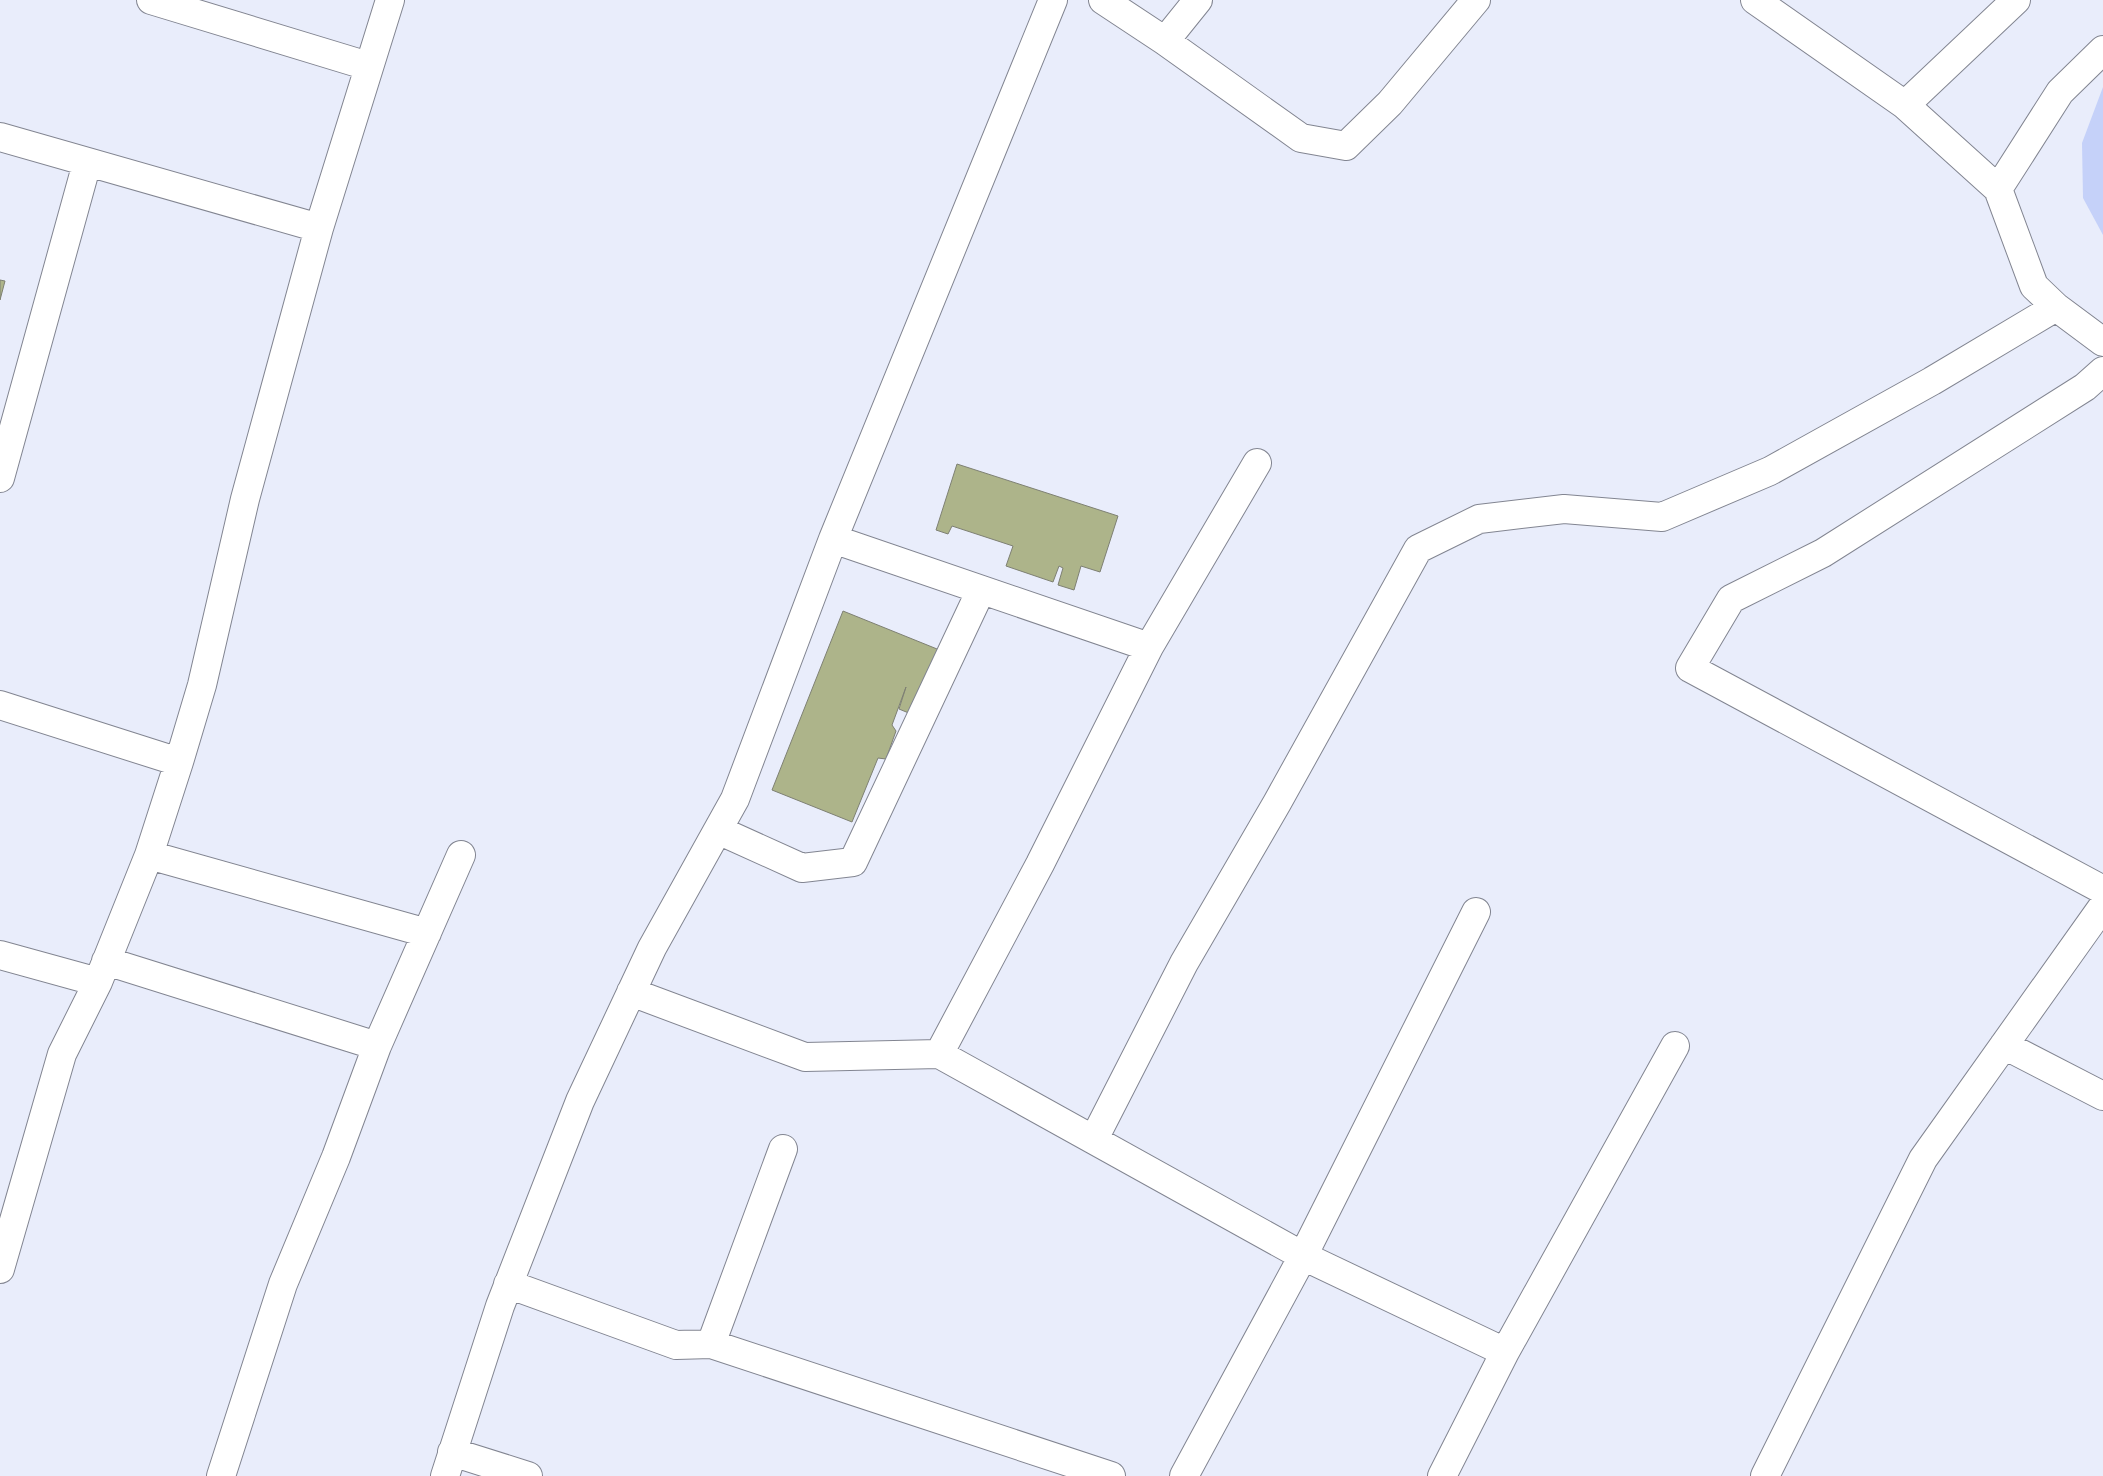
<svg xmlns="http://www.w3.org/2000/svg" width="2103" height="1476" font-family="'Sofia Sans Condensed',sans-serif">
  <style>
    .green { fill: #c5d1f9 }
    .building { fill: #adb48a; stroke: #7e8073 }
    .lines { fill: none; stroke-linecap: round; stroke-linejoin: round }
    .minor-casing { stroke: #828591; stroke-width: 30 }
    .minor { stroke: #fff; stroke-width: 28 }
  </style>
  <rect width="100%" height="100%" fill="#e9edfb"/>
  <path class="green" d="M2103 87V235L2083 198 2082 143Z"/>
  <path class="building" d="M0 280 5 281 0 300Z
    M957 464 1118 516 1100 572 1081 566 1074 590 1058 585 1063 568 1059 566 1053 582 1006 566 1013 546 952 526 948 534 936 530Z
    M843 611 942 651 916 716 899 709 906 687 892 725 896 731 886 759 878 758 852 822 772 790Z"/>
  <g class="lines">
    <defs>
      <path id="minor" d="M151 0 368 66
        M1103 0 1165 41 1301 138 1346 146 1390 103 1476 0
        M1755 0 1905 105 1998 189 2034 286 2056 307 2103 342
        M1165 41 1198 0
        M1905 105 2016 0
        M0 137 319 228
        M1998 189 2060 92 2103 50
        M2103 371 2085 387 1823 553 1731 599 1690 668 2103 890
        M0 478 87 163
        M833 539 1149 647
        M0 705 179 762
        M718 830 802 868 853 862 981 590
        M149 855 427 933
        M0 955 98 982
        M106 961 377 1046
        M631 992 805 1057 939 1054 1303 1256 1505 1352
        M2004 1045 2103 1096
        M939 1054 1040 864 1149 647 1257 463
        M1094 1139 1184 963 1277 803 1418 549 1479 519 1564 509 1662 517 1770 471 1932 381 2056 307
        M0 1269 62 1054 98 982 149 855 179 762 202 685 245 499 319 228 390 0
        M508 1284 676 1345 711 1344 1111 1476
        M711 1344 783 1149
        M452 1452 528 1476
        M221 1476 283 1284 336 1157 377 1046 461 855
        M445 1476 500 1306 580 1101 652 948 735 799 833 539 1053 0
        M1184 1476 1303 1256 1476 912
        M1442 1476 1505 1352 1675 1046
        M1765 1476 1923 1159 2103 906"/>
    </defs>
    <use href="#minor" class="minor-casing"/>
    <use href="#minor" class="minor"/>
  </g>
</svg>
